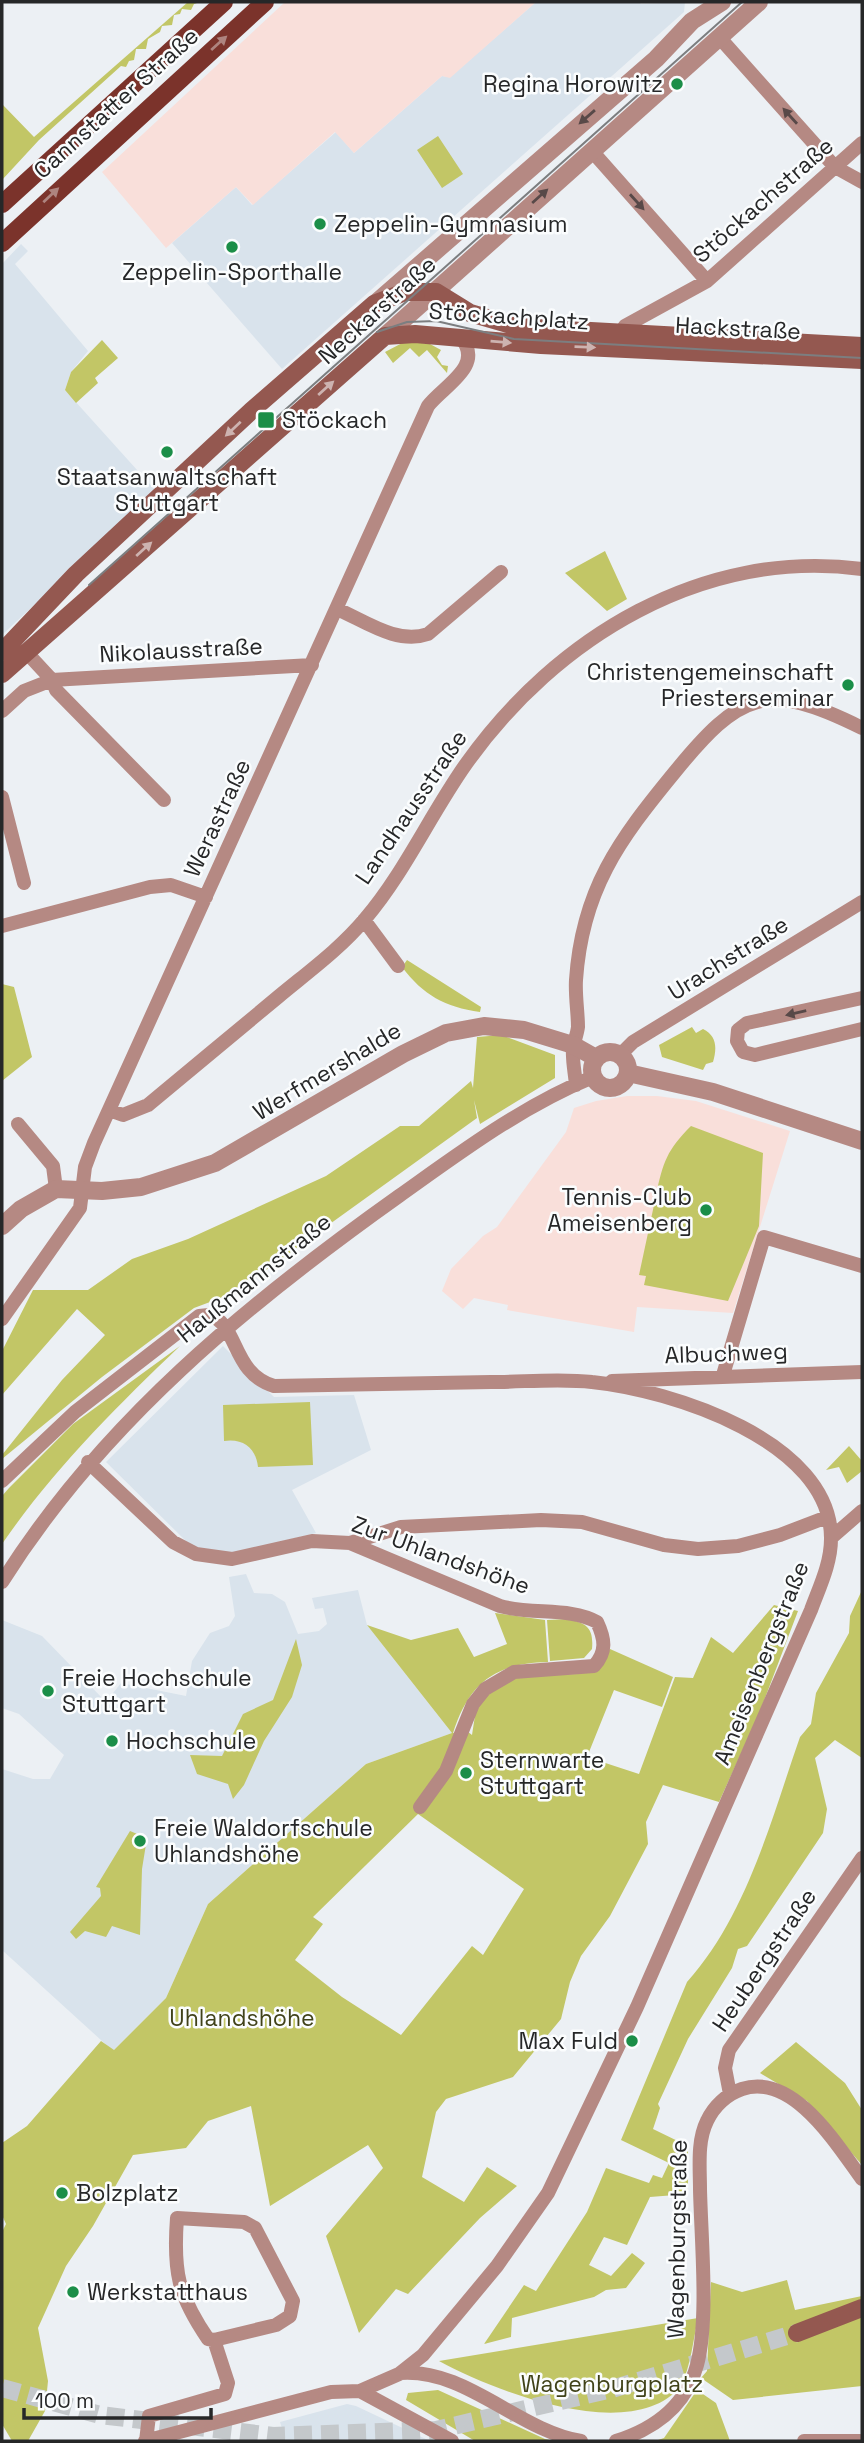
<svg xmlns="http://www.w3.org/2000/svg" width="864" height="2443" font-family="'Space Grotesk',sans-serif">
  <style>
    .built { fill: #d9e3ec }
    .industrial { fill: #f9dfda }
    .green { fill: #c2c666; fill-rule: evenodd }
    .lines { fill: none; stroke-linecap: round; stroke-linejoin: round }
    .secondary-tunnel { stroke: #c4c8cb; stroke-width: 18; stroke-dasharray: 18 9; stroke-linecap: butt }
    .minor { stroke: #b58983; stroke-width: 14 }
    .tertiary { stroke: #b58983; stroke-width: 18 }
    .secondary { stroke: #945850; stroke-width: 18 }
    .primary { stroke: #7b332b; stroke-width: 18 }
    .tram { stroke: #7c7e80; stroke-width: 2 }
    .oneway { fill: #ae847f }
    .oneway2 { fill: #584948 }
    .oneway3 { fill: #cdb3b0 }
    .poi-dot { fill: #1b8e48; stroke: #fbfdfe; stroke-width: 2.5 }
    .labels { text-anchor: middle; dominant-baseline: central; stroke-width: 5; stroke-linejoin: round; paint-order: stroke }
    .poi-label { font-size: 23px; fill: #262728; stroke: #fbfdfe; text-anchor: start }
    .street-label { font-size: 23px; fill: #262728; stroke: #fbfdfe }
    .park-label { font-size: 23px; fill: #404219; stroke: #fbfdfe }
  </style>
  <rect width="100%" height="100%" fill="#ecf0f4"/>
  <path class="built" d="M536 2H639L641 4 685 2 684 12 282 369 172 243 236 187 252 205 336 132 354 153 442 76 450 77Z
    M21 244 28 251 15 264 88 351 71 372 65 390 156 491 2 635V264Z
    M223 1346 274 1397 354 1395 371 1450 292 1490 316 1533 234 1553 192 1547 106 1462Z
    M246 1574 254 1593 272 1594 285 1602 298 1634 319 1631 327 1624 323 1608 315 1609 312 1598 358 1590 367 1625 452 1733 366 1764 208 1904 166 1998 113 2051 2 1950V1769L33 1779H50L64 1755 19 1714 2 1708V1620L42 1636 106 1702 121 1683 186 1696 192 1661 210 1633 229 1626 235 1616 229 1577Z
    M347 2404 356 2406 430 2441H286L280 2422Z"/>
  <path class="industrial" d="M285 2H536L450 78 442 76 354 153 335 132 253 205 236 187 166 248 102 172Z
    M627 1096H657L696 1101 790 1131 733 1313 637 1307 634 1332 507 1310 508 1305 474 1298 463 1309 442 1291 451 1269 483 1236 497 1227 566 1132 574 1108 596 1101Z"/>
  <path class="green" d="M188 2H200L194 4 191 10 182 9 180 14 174 15 172 25 162 26 160 32 148 39 146 49H136L134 60 129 61 126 67 121 66 39 140 2 180V104L34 137Z
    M438 136 463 174 442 188 417 150Z
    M102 340 118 358 95 378 98 383 76 403 65 390 71 372Z
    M406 341 430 344 441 350 437 357 442 365 448 366 447 373 427 350 419 357 410 348 393 363 385 352Z
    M605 551 627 599 607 611 565 573Z
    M407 960 481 1007 480 1012C445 1007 423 995 402 967Z
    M2 984 14 987 32 1057 2 1081Z
    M692 1027 696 1033 703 1029C717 1036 717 1048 713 1062L706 1064 703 1070 662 1057 659 1045Z
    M501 1035 555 1055V1078L480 1124 474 1100 477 1118 234 1293 194 1308 102 1377 2 1459V1455L62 1380 105 1335 77 1309 2 1395V1351L33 1290H88L132 1259 188 1239 326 1176 400 1126H419L471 1081 473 1088 477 1037Z
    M691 1126 763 1153 759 1226 728 1301 644 1285 646 1276 639 1275 654 1205H659L660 1196 656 1195C663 1162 667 1150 691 1126Z
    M180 1346C115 1408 53 1470 2 1544V1496L9 1488 73 1424Z
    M310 1402 313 1465 258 1467C256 1448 243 1438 224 1441L223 1405Z
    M849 1446 862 1461V1471L847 1483 839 1467 826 1470Z
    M862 1590V1758L835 1740 815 1758 827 1809 823 1833 747 1946 738 1949 732 1968 688 2039 658 2104 660 2108 653 2129 688 2146V2194L650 2197 627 2245 604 2237 589 2265 611 2276 632 2253 645 2263 626 2288 606 2290 594 2297 512 2318 511 2337 484 2344 524 2285 536 2291 587 2212 606 2168 649 2183 653 2175 662 2178 669 2163 621 2140 687 1982C747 1915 771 1820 800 1737L811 1724 816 1693 849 1633 850 1616Z
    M774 1605 798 1611 759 1714 719 1802 663 1785 646 1822 648 1844 610 1916 581 1956 570 1982 561 2019 513 2077 446 2099 436 2112 422 2177 464 2202 487 2167 517 2186 480 2218 408 2294 396 2289 359 2333 326 2236 383 2168 368 2145 270 2206 251 2106 208 2121 186 2148 133 2155 93 2226 66 2266 38 2328 48 2381 45 2411 28 2441H12L2 2424V2232L6 2224 2 2215V2143L27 2126 101 2041 114 2050 166 1998 208 1904 366 1764 452 1733 367 1625 411 1640 458 1628 474 1657 507 1644 495 1613 545 1620 548 1662C495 1663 469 1683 453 1733L467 1731 472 1735 476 1709 490 1690 516 1675 579 1674 610 1649 673 1677 662 1707 614 1690 587 1757 639 1774 675 1677 693 1678 711 1637 733 1653ZM418 1814 524 1889 483 1955 472 1946 401 2035 342 1997 295 1960 323 1924 313 1917Z
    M567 1619C586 1623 594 1627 592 1649L584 1658 550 1661 547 1620Z
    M296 1639 302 1665 292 1697 264 1741 244 1785 233 1799 228 1784 197 1774 190 1755 222 1756 243 1714 273 1700Z
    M130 1831 147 1838 142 1869 140 1935 112 1926 106 1937 85 1931 76 1939 70 1932 101 1896 100 1888 96 1887Z
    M796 2042 845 2083 862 2110V2165L807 2101 760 2073Z
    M787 2280 795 2310 862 2296V2386L733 2400 701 2378 707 2371 711 2282 742 2292Z
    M698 2318C693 2341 691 2365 681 2386 634 2443 504 2396 439 2361Z
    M438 2390 545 2439 554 2441H475L406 2400 408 2393Z
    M697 2390 716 2403 730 2441H655L664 2438Z"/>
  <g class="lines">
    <path class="secondary-tunnel" d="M2 2388 100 2415 273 2436 436 2430 612 2389 797 2333"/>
    <path class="minor" d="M719 37 835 167 862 182
      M591 150 707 281
      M621 332 625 326 707 281 862 143
      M337 609C365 621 397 645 428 634L501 572
      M27 653 52 680 56 690 164 800
      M2 711 24 691 52 680 312 665
      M2 797 24 883
      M364 920 398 966
      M2 926 150 887 171 885 206 897
      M862 998 747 1023 738 1030 737 1041 743 1052 755 1055 862 1029
      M620 1055 633 1042 862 902
      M576 1085C575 1073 572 1060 573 1048 574 1041 577 1035 578 1027 578 1012 575 996 576 980 582 890 619 840 674 773 740 692 766 680 862 728
      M109 1110 123 1115 148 1105C191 1069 235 1033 278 997 308 972 340 949 365 919 405 872 430 815 466 764 556 637 703 548 862 569
      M18 1124 53 1166 56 1189
      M2 1319 80 1208 85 1167 94 1143 428 406C443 386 485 366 461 338
      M723 1375 764 1237 862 1266
      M612 1381 862 1372
      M88 1462 173 1542 196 1554 232 1559 312 1541 350 1543 500 1606C533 1615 570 1607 597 1622 605 1639 607 1652 594 1666L514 1672 485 1689 473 1704 446 1771 420 1807
      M2 1481 75 1412 199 1316 209 1315C239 1324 231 1373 274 1386 347 1384 419 1383 491 1382 524 1382 560 1378 592 1382 671 1390 832 1441 831 1539 831 1564 819 1588 811 1610L637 2007 548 2193 497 2266 423 2355 399 2374 360 2391
      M831 1538 862 1511
      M350 1543 401 1527 541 1520 582 1522 664 1545 698 1549 738 1546 780 1535 827 1517
      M2 1582C102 1423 247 1304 399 1196 461 1152 522 1106 593 1077
      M730 2094 725 2068 729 2050 862 1858
      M400 2373C466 2368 517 2430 581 2441
      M145 2441 331 2392 360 2391 452 2441
      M146 2441 149 2416 225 2394 228 2383 214 2340 208 2339C178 2295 173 2272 177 2218L244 2222 255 2228 293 2301 290 2316 276 2325 214 2340
      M616 2441C654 2429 686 2406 697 2365 709 2320 701 2238 700 2189 700 2167 697 2141 707 2121 714 2106 727 2094 742 2089 793 2072 837 2145 862 2179
      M804 2441H860"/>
    <path class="tertiary" d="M377 302 656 59 692 21 722 2
      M385 336 759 2
      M592 1070a18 18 0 1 1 36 0a18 18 0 1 1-36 0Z
      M628 1073 713 1092 862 1141
      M2 1226 21 1209 56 1189 102 1191 141 1187 215 1163 403 1054 446 1033 484 1026 524 1030 573 1045 596 1058"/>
    <path class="secondary" d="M2 652 76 574 251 411 374 304 405 292H436L470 313 518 327 862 346
      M2 674 385 336 415 334 541 345 862 360
      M797 2333 862 2308"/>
    <path class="primary" d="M2 204 224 2
      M2 243 265 2"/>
    <path class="tram" d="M377 332 407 322 436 321 514 339 862 358
      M89 585 742 2"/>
  </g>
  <defs><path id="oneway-solid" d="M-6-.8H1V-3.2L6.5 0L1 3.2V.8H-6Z" transform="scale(1.75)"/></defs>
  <g class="oneway">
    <use href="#oneway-solid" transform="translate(219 43) rotate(-42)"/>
    <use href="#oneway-solid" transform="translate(51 195) rotate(-43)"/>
  </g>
  <g class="oneway2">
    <use href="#oneway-solid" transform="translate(790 116) rotate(-132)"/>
    <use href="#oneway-solid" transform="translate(587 117) rotate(139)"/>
    <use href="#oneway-solid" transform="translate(540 196) rotate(-42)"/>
    <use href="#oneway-solid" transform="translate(637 202) rotate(48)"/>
    <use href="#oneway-solid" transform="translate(796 1013) rotate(167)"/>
  </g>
  <g class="oneway3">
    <use href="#oneway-solid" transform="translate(501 342) rotate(5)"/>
    <use href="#oneway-solid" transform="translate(585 347) rotate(2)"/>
    <use href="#oneway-solid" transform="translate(326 388) rotate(-42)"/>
    <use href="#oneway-solid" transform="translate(233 429) rotate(137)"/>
    <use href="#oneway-solid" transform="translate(144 549) rotate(-42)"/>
  </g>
  <g class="poi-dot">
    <circle cx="677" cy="84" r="7"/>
    <circle cx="320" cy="224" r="7"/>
    <circle cx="232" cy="247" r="7"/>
    <rect x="257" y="411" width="18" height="18" rx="3.5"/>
    <circle cx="167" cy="452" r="7"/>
    <circle cx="848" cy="685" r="7"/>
    <circle cx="706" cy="1210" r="7"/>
    <circle cx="48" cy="1691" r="7"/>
    <circle cx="112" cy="1741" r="7"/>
    <circle cx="466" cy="1773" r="7"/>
    <circle cx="140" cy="1841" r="7"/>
    <circle cx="632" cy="2041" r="7"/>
    <circle cx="62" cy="2193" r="7"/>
    <circle cx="73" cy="2292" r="7"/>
  </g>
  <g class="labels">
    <g class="poi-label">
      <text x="663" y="84" text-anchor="end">Regina Horowitz</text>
      <text x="334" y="224">Zeppelin-Gymnasium</text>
      <text x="232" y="272" text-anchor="middle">Zeppelin-Sporthalle</text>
      <text x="282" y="420">Stöckach</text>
      <text x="167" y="477" text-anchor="middle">Staatsanwaltschaft<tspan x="167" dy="26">Stuttgart</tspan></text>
      <text x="834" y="672" text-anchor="end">Christengemeinschaft<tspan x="834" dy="26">Priesterseminar</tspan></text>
      <text x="692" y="1197" text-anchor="end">Tennis-Club<tspan x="692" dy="26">Ameisenberg</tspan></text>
      <text x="62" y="1678">Freie Hochschule<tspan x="62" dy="26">Stuttgart</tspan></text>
      <text x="126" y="1741">Hochschule</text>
      <text x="480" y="1760">Sternwarte<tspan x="480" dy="26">Stuttgart</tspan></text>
      <text x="154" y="1828">Freie Waldorfschule<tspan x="154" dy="26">Uhlandshöhe</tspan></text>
      <text x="618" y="2041" text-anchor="end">Max Fuld</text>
      <text x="76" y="2193">Bolzplatz</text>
      <text x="87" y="2292">Werkstatthaus</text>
    </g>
    <g class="street-label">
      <text transform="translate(116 103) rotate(-42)">Cannstatter Straße</text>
      <text transform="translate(763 200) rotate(-41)">Stöckachstraße</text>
      <text transform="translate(377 310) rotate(-42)">Neckarstraße</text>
      <text transform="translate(509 316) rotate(4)">Stöckachplatz</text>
      <text transform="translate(738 328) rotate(3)">Hackstraße</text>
      <text transform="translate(181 650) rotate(-3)">Nikolausstraße</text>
      <text transform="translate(411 807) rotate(-56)">Landhausstraße</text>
      <text transform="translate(217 818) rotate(-65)">Werastraße</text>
      <text transform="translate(728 958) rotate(-32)">Urachstraße</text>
      <text transform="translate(327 1071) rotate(-31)">Werfmershalde</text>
      <text transform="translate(254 1278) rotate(-39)">Haußmannstraße</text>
      <text transform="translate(726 1353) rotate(-2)">Albuchweg</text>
      <text transform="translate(441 1555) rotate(20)">Zur Uhlandshöhe</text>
      <text transform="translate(761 1663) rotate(-68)">Ameisenbergstraße</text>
      <text transform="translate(764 1960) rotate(-56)">Heubergstraße</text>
      <text transform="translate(677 2239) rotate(-89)">Wagenburgstraße</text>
    </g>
    <g class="park-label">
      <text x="242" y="2018">Uhlandshöhe</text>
      <text x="612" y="2384">Wagenburgplatz</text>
    </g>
  </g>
  <rect width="864" height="2443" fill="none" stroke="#262728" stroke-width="7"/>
  <path d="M24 2408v10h187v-10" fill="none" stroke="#262728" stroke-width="3.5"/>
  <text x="35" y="2408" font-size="21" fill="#262728" stroke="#fbfdfe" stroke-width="5" paint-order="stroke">100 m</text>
</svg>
